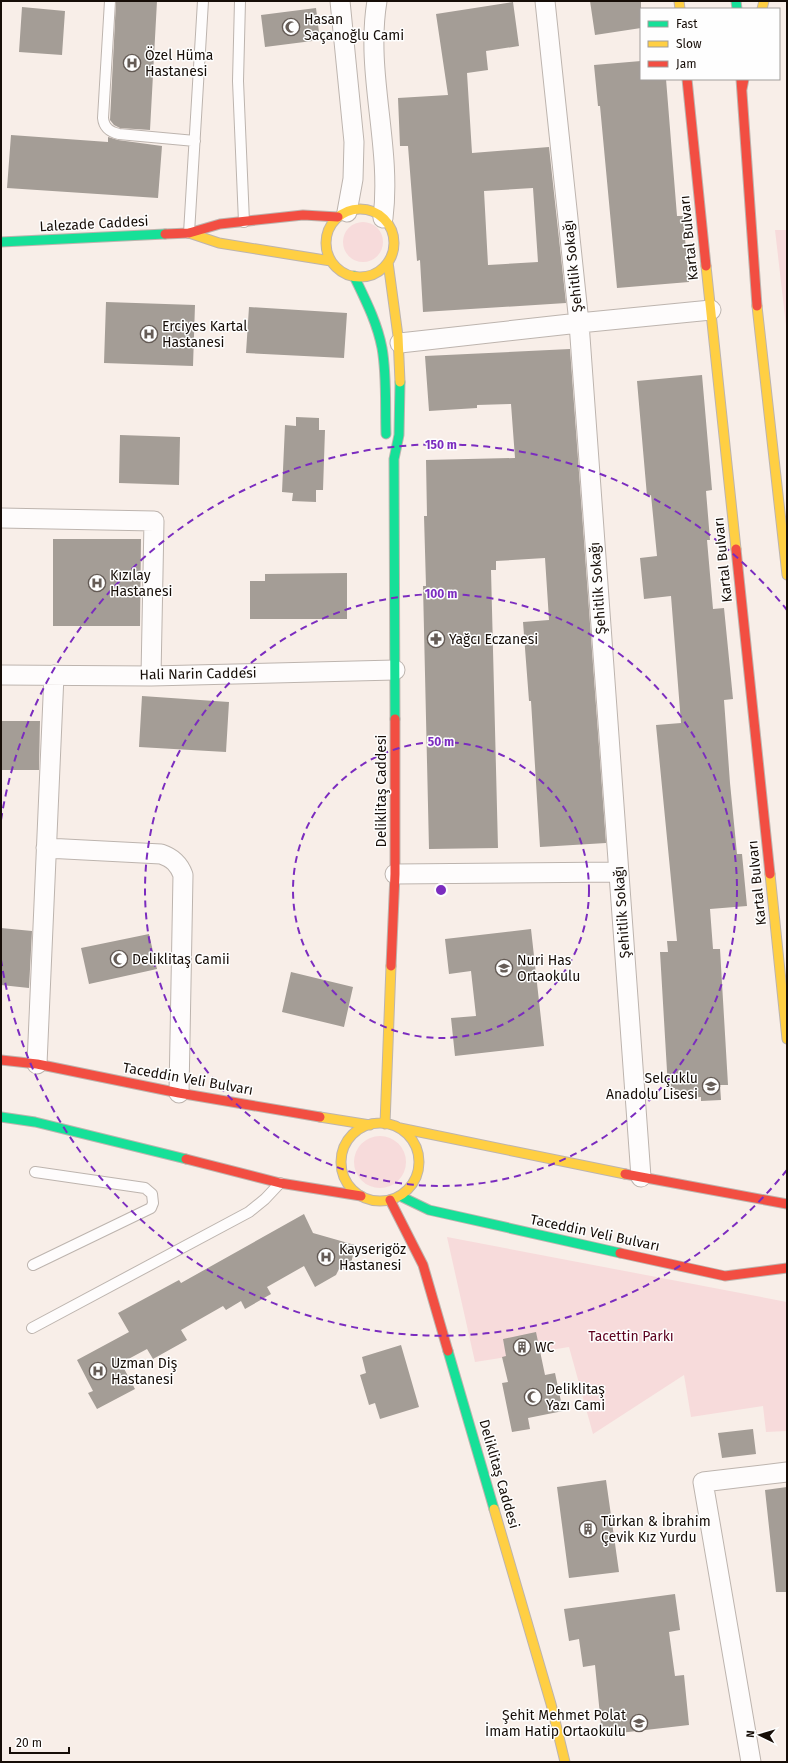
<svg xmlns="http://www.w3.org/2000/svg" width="788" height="1763" font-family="'Fira Sans',sans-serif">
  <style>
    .green { fill: #f7dbdb }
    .building { fill: #a49d96; fill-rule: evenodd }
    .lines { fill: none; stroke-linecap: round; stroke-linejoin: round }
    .lane-casing { stroke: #bdb4ae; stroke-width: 12 }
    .street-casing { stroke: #bdb4ae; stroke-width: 21 }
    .fast-casing { stroke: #bdb4ae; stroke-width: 11 }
    .slow-casing { stroke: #bdb4ae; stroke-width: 11 }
    .jam-casing { stroke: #bdb4ae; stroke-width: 11 }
    .lane { stroke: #fefcfc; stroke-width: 10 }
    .street { stroke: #fefcfc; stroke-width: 19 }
    .fast { stroke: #16e098; stroke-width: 9 }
    .slow { stroke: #ffcf43; stroke-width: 9 }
    .jam { stroke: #f24e42; stroke-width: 9 }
    .ring { fill: none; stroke: #7b2cbf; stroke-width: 2; stroke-dasharray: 7 5 }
    .labels { text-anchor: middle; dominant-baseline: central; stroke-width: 3; stroke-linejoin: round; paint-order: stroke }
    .poi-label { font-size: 14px; fill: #160d07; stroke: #fefefe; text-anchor: start }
    .street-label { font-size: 14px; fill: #160d07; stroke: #fefefe }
    .park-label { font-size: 14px; fill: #5d001e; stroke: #fefefe }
    .centre { fill: #7b2cbf; stroke: #fefefe; stroke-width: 2 }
    .ring-label { font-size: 12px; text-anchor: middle; font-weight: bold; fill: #7b2cbf; stroke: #fefefe; stroke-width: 3; stroke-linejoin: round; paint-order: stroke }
  </style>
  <rect width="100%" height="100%" fill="#f8eee8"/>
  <path class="green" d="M343 242a20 20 0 1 1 40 0a20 20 0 1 1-40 0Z
    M775 230H787V334Z
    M354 1162a26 26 0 1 1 52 0a26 26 0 1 1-52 0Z
    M447 1237 787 1302V1431L766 1432 763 1406 691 1417 684 1375 593 1434 569 1347 475 1362Z"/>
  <path class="building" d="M116 1H157L150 130 120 128 114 125 110 120Z
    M590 1H641V28L595 35Z
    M513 2 519 46 486 51 488 70 467 73 472 153 549 147 566 303 423 312 420 260 417 261 408 146H400L398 98 448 95 436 14ZM533 188 538 262 488 265 484 191Z
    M22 7 65 11 62 55 19 52Z
    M316 8 320 40 265 47 261 15Z
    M641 61V79H666L677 216H683L689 282 617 288 600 106H598L594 65Z
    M11 135 108 142V137L118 140 162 146 158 198 7 188Z
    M106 302 195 305 193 366 104 363Z
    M249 307 347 313 344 358 246 353Z
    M570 349 606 843 540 847 531 701H529L523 622 549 620 545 558 496 561V570H491L498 848 429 849 423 586H426L424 516H427L426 460 515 458 511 404 477 405V408L429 411 425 356Z
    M702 375 712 490 706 491 710 540H707L713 609 724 608 733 699 724 700 730 783 737 854H742L747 906 710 909 713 949H720L728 1085H720L721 1100 701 1101V1097L676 1099 675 1088H668L660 952H668L667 941H677L656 725 681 723 671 596 644 599 640 558 657 556 651 495 647 496 637 381Z
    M296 417 319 418V430H325L323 490H316V502L292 501 293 493 282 492 285 425 296 426Z
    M120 435 180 437 179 485 119 483Z
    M53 539H141L140 626H53Z
    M347 573V619H250V581H265V574Z
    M142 696 229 702 226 752 139 747Z
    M1 721H40L39 770H1Z
    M1 928 32 931 29 988 1 985Z
    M531 929 544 1046 455 1056 451 1018 476 1016 471 971 449 974 445 939Z
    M149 934 157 969 89 984 81 948Z
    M291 972 353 987 344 1027 282 1012Z
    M304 1214 313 1233 355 1245 350 1269H339L336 1275 315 1287 304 1266 267 1287 271 1294 245 1309 241 1301 226 1310 223 1306 181 1330 187 1340 153 1359 147 1349 121 1363 135 1389 97 1409 88 1393 93 1391 77 1360 129 1332 118 1313 179 1280 181 1283Z
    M536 1332 545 1375 555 1373 563 1411 528 1418 530 1429 512 1432 502 1383 508 1382 502 1357 506 1356 503 1339Z
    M401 1345 419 1407 380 1419 375 1403 369 1405 360 1375 366 1373 362 1357Z
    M753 1429 756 1454 722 1458 718 1433Z
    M606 1480 619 1572 569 1578 557 1487Z
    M787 1487V1592H776L765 1490Z
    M675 1594 680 1630 669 1632 675 1676 684 1675 689 1725 602 1735 595 1665 583 1667 579 1639 569 1641 564 1609Z"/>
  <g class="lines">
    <defs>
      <path id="lane" d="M110 1 103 118C104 128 110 132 119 134L195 141
        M240 1 238 81 244 222
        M189 233 203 1
        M33 1265 151 1208 153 1203 152 1194 145 1188 35 1172
        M32 1328 249 1212 265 1199 280 1183"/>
      <path id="street" d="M340 1 354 142 353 179 347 212
        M377 1C365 73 392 146 383 218
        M545 1 579 323 641 1177
        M400 343 579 323 711 310
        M1 518 154 521 151 676
        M1 675 151 676 395 670
        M46 848 161 854C173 858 179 864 183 875L179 1093
        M395 874 619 872
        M37 1064 54 675
        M751 1762 703 1482 787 1472"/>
      <path id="fast" d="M736 1 737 9
        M1 242 165 234
        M354 276C365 299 377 322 382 348 387 376 385 405 386 434
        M395 719 394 459 399 435 400 382
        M1 1117 35 1122 186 1159
        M400 1196 429 1210 620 1253
        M448 1351 494 1509"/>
      <path id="slow" d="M679 1 680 9
        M762 9 764 1
        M326 243a34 34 0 1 1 68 0a34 34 0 1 1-68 0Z
        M189 233 219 243 331 261
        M388 262 398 336 400 382
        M706 266 736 549
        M757 306 787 575
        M770 874 787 1039
        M320 1117 370 1125
        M341 1162a39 39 0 1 1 78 0a39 39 0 1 1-78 0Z
        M385 1124 391 966
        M400 1128 625 1174
        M494 1509 551 1704 565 1762"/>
      <path id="jam" d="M687 79 706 266
        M741 79 757 306
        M742 89 744 79
        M165 234 189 233 220 224 303 215 338 217
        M736 549 770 874
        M391 966 395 874V719
        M1 1060 37 1064 179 1093 320 1117
        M186 1159 280 1183 361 1196
        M625 1174 787 1204
        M390 1200 423 1265 448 1351
        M620 1253 725 1276 787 1268"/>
    </defs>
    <use href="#lane" class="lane-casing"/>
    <use href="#street" class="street-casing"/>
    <use href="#fast" class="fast-casing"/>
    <use href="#slow" class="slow-casing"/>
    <use href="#jam" class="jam-casing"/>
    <use href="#lane" class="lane"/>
    <use href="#street" class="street"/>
    <use href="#fast" class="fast"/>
    <use href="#slow" class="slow"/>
    <use href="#jam" class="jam"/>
  </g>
  <g class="ring">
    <circle cx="441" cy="890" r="148"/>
    <circle cx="441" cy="890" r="296"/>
    <path d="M787 1170A445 445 0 0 1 1 960M1 820A445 445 0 0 1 787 610"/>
  </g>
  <defs>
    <symbol id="mosque-ring" viewBox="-11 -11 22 22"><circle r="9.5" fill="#fefefe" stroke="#655c56" stroke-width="1.5"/><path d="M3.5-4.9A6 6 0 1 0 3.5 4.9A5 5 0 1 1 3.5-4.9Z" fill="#655c56"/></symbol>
    <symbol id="hospital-ring" viewBox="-11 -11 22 22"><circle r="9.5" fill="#fefefe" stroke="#655c56" stroke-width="1.5"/><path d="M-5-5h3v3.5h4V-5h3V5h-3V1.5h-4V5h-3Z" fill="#655c56"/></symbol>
    <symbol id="pharmacy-ring" viewBox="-11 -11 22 22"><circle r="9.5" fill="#fefefe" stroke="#655c56" stroke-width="1.5"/><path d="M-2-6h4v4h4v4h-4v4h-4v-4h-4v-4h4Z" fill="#655c56"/></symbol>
    <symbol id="school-ring" viewBox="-11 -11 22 22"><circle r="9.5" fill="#fefefe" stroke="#655c56" stroke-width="1.5"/><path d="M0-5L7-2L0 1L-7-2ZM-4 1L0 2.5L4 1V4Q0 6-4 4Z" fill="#655c56"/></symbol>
    <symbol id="building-ring" viewBox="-11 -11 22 22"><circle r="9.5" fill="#fefefe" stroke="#655c56" stroke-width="1.5"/><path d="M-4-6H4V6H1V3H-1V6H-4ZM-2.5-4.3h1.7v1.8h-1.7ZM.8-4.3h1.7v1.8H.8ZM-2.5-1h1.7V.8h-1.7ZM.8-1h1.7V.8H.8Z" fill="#655c56"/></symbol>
  </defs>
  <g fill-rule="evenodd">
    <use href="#mosque-ring" x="281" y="17" width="20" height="20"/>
    <use href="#hospital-ring" x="122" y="53" width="20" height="20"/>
    <use href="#hospital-ring" x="139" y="324" width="20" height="20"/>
    <use href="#hospital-ring" x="87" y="573" width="20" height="20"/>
    <use href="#pharmacy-ring" x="426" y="629" width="20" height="20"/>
    <use href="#mosque-ring" x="109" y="949" width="20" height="20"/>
    <use href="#school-ring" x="494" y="958" width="20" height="20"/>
    <use href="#school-ring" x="701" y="1076" width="20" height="20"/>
    <use href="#hospital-ring" x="316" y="1247" width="20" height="20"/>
    <use href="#building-ring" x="512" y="1337" width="20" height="20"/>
    <use href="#hospital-ring" x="88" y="1361" width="20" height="20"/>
    <use href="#mosque-ring" x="523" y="1387" width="20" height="20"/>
    <use href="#building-ring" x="578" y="1519" width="20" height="20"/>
    <use href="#school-ring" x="629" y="1713" width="20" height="20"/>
  </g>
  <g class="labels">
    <g class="poi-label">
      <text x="304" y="19">Hasan<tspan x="304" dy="16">Saçanoğlu Cami</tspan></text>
      <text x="145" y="55">Özel Hüma<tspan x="145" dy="16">Hastanesi</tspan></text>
      <text x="162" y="326">Erciyes Kartal<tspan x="162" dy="16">Hastanesi</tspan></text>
      <text x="110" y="575">Kızılay<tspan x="110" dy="16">Hastanesi</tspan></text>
      <text x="449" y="639">Yağcı Eczanesi</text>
      <text x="132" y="959">Deliklitaş Camii</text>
      <text x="517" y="960">Nuri Has<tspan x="517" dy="16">Ortaokulu</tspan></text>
      <text x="698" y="1078" text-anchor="end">Selçuklu<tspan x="698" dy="16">Anadolu Lisesi</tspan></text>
      <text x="339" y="1249">Kayserigöz<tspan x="339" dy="16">Hastanesi</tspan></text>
      <text x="535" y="1347">WC</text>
      <text x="111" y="1363">Uzman Diş<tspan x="111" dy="16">Hastanesi</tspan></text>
      <text x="546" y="1389">Deliklitaş<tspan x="546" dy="16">Yazı Cami</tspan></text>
      <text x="601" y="1521">Türkan &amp; İbrahim<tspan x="601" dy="16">Çevik Kız Yurdu</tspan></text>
      <text x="626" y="1715" text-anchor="end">Şehit Mehmet Polat<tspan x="626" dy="16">İmam Hatip Ortaokulu</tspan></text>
    </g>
    <g class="street-label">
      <text transform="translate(94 224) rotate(-3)">Lalezade Caddesi</text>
      <text transform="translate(689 238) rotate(-96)">Kartal Bulvarı</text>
      <text transform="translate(573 266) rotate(-96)">Şehitlik Sokağı</text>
      <text transform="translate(723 560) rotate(-96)">Kartal Bulvarı</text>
      <text transform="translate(598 588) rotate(-94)">Şehitlik Sokağı</text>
      <text transform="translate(198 674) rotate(-1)">Hali Narin Caddesi</text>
      <text transform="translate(381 791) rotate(-90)">Deliklitaş Caddesi</text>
      <text transform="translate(757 883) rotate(-96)">Kartal Bulvarı</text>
      <text transform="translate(622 912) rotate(-94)">Şehitlik Sokağı</text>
      <text transform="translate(188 1079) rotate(10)">Taceddin Veli Bulvarı</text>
      <text transform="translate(595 1233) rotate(12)">Taceddin Veli Bulvarı</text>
      <text transform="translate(499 1474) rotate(74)">Deliklitaş Caddesi</text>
    </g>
    <g class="park-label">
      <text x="631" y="1336">Tacettin Parkı</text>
    </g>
  </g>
  <circle cx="441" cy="890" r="6" class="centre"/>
  <g class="ring-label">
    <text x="441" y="449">150 m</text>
    <text x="441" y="598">100 m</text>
    <text x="441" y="746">50 m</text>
  </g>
  <rect width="788" height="1763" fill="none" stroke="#160d07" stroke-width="4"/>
  <rect x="640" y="8" width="140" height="72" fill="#fefefe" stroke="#a19e9b"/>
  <rect x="648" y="21" width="20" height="6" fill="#16e098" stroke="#a19e9b"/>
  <text x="676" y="28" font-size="12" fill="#160d07">Fast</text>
  <rect x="648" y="41" width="20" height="6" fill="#ffcf43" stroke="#a19e9b"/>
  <text x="676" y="48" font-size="12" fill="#160d07">Slow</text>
  <rect x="648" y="61" width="20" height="6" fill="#f24e42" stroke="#a19e9b"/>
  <text x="676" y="68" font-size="12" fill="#160d07">Jam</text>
  <g transform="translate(760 1735) rotate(275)" stroke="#fefefe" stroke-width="3" paint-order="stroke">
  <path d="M0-3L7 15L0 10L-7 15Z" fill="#160d07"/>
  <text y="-6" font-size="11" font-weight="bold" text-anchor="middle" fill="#160d07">N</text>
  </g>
  <path d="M10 1747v6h59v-6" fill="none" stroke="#160d07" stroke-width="2"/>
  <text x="16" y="1747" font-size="12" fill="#160d07" stroke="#fefefe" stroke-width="3" paint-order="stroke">20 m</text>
</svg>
